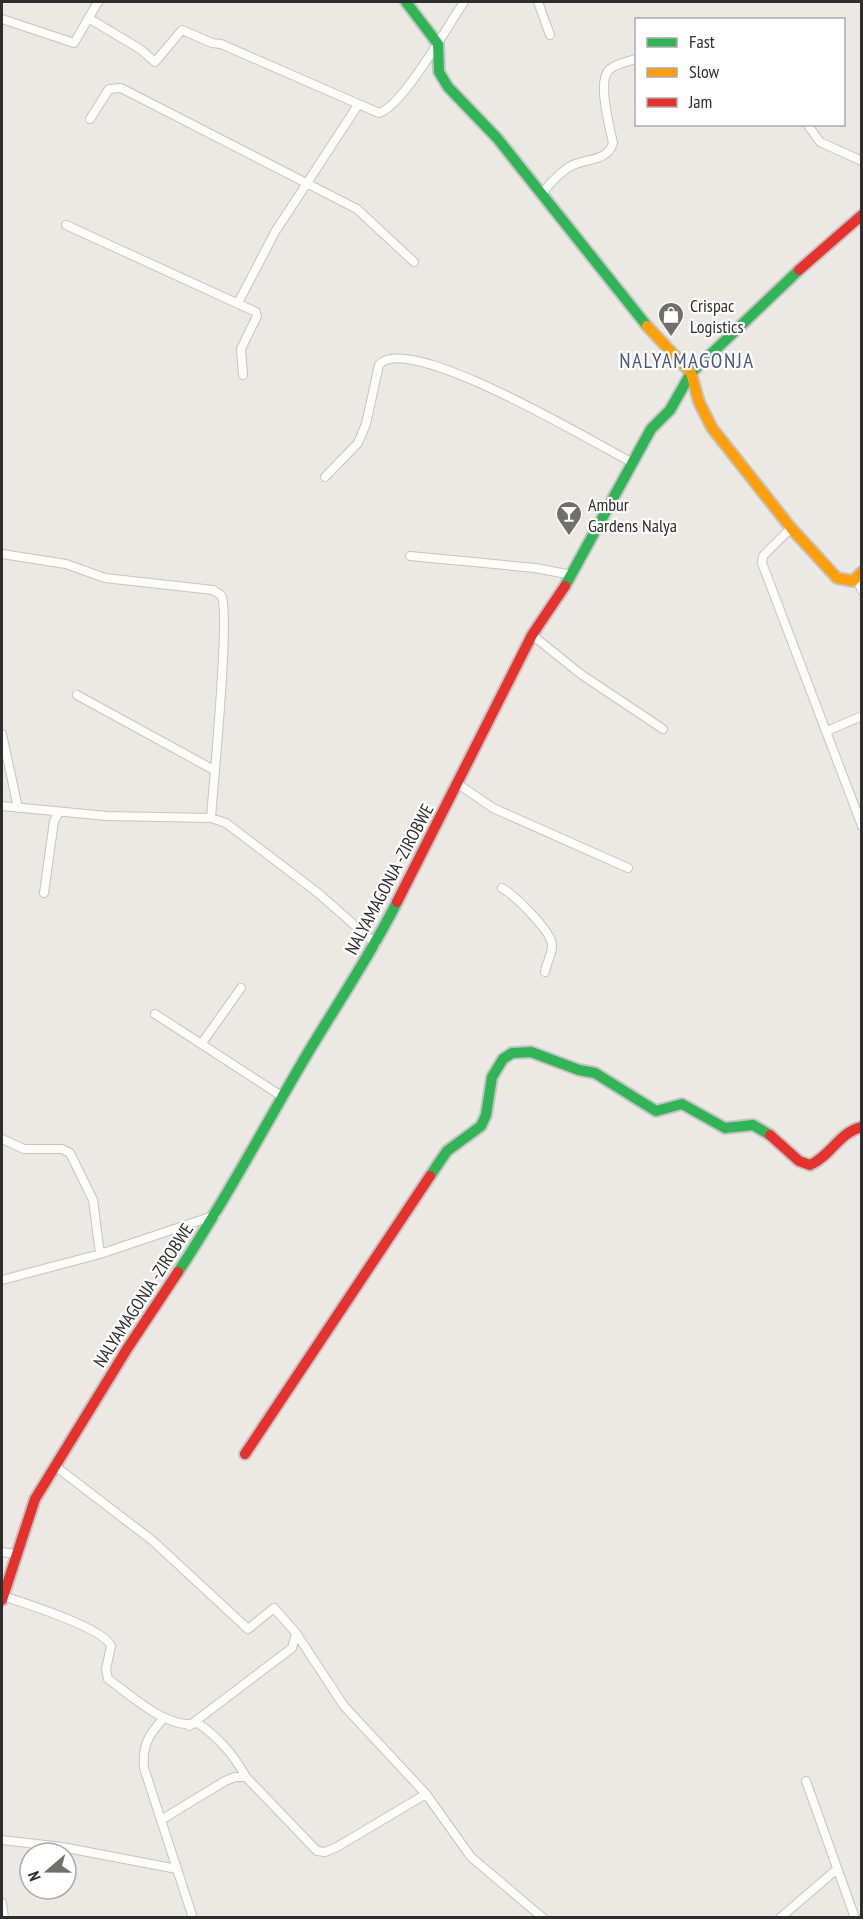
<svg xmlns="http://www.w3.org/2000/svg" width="863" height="1919" font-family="'PT Sans Narrow',sans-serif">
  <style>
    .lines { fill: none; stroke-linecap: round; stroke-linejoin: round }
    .street-casing { stroke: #c5c4c5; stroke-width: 10 }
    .fast-casing { stroke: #c5c4c5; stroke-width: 14 }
    .slow-casing { stroke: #c5c4c5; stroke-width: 14 }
    .jam-casing { stroke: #c5c4c5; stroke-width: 14 }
    .street { stroke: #fcfcfb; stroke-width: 8 }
    .fast { stroke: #30b455; stroke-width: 10 }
    .slow { stroke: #ff9f0a; stroke-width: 10 }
    .jam { stroke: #e5322d; stroke-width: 10 }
    .labels { text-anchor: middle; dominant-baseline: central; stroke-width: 4.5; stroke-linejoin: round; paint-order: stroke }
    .poi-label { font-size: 18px; fill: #2e2e2e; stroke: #fff; text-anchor: start }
    .street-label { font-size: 18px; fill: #2e2e2e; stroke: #fff }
    .quarter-label { font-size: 21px; letter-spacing: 1.5px; fill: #4d5680; stroke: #fff }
  </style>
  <rect width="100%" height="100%" fill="#ece8e4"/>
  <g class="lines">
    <defs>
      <path id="street" d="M538 2 550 35
        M2 19 74 43 98 2
        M90 19 140 49 155 62 182 30 212 43 221 44 379 113C403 106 448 25 464 2
        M90 119 109 89 121 88 357 209 414 262
        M807 124 820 142 862 161
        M542 194C549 184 559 174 569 167 584 158 608 162 613 143 610 128 596 79 610 69 616 64 629 61 636 59
        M66 225 256 312 257 316 241 349 243 375
        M238 303 275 232 358 105
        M325 477 358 443 366 424 379 365C407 330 596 444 633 463
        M791 528 763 556 762 563 862 826
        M2 554 66 564 105 578 213 590 221 595C231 610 213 787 211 818
        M410 556 535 568 572 575
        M857 579 862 591
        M532 635 582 675 663 729
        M77 695 214 770
        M827 731 862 716
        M2 734 18 808
        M458 784 493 808 628 868
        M2 806 107 816 211 818 226 823 318 893 376 944
        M502 888C514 895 551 930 552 945 553 953 546 963 545 972
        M44 893 54 821 59 812
        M155 1014 283 1097
        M202 1043 241 988
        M2 1139 24 1149H62L70 1153 93 1200 100 1254
        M2 1280 100 1254 216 1215
        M55 1466 153 1541 248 1629 274 1608 296 1633 292 1648 189 1726
        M2 1552 16 1554
        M3 1596C24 1603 104 1628 111 1646L106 1669 108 1679C131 1695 168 1731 198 1723 220 1739 233 1754 246 1777
        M296 1633 344 1706 426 1794 471 1857 543 1918
        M164 1718C149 1734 142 1745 144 1768L193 1918
        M806 1781 855 1918
        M161 1820 225 1781 235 1777H246L317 1851 325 1852 337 1847 426 1794
        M2 1840 62 1847 177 1869
        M2 1903 4 1918
        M780 1918 837 1869"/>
      <path id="fast" d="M406 2 438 44 439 72 448 87 497 138 647 326
        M565 586 651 429 670 410 691 373 799 270
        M430 1176 447 1151 481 1126 486 1115 492 1077 503 1059 512 1053 531 1052 579 1070 595 1073 656 1111 682 1104 725 1128 753 1125 770 1135
        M178 1272C226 1200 265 1125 309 1051 339 1001 371 954 397 902"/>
      <path id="slow" d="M647 326 691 373 699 402 712 428 791 528 837 578 853 581 862 572"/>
      <path id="jam" d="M799 270 862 215
        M397 902 532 635 565 586
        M770 1135 799 1161 810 1165C831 1156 839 1132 862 1127
        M245 1454 430 1176
        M2 1600 35 1499 127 1349 178 1272"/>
    </defs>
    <use href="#street" class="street-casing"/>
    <use href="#fast" class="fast-casing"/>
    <use href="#slow" class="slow-casing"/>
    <use href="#jam" class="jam-casing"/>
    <use href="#street" class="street"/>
    <use href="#fast" class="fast"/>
    <use href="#slow" class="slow"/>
    <use href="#jam" class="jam"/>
  </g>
  <defs>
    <symbol id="shop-pin" viewBox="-11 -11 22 30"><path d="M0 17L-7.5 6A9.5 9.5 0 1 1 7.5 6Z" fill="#706f6e" stroke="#fff"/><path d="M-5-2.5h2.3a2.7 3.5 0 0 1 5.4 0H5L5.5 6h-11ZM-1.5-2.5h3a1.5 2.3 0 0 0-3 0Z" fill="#fff"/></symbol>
    <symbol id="bar-pin" viewBox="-11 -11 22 30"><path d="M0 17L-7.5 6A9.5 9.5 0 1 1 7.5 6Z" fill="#706f6e" stroke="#fff"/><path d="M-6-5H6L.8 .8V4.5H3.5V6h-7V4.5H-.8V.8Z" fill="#fff"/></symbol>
  </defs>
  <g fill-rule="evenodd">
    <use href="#shop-pin" x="656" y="300" width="30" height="40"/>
    <use href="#bar-pin" x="554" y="499" width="30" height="40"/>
  </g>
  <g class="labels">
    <g class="poi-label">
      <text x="690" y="305">Crispac<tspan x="690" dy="21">Logistics</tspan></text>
      <text x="588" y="504">Ambur<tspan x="588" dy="21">Gardens Nalya</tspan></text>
    </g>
    <g class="street-label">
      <text transform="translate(389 879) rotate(-62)">NALYAMAGONJA -ZIROBWE</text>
      <text transform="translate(143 1295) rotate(-57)">NALYAMAGONJA -ZIROBWE</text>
    </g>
    <g class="quarter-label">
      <text x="687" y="360">NALYAMAGONJA</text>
    </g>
  </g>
  <rect width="863" height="1919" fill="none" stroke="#2e2e2e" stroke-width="6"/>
  <rect x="635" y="18" width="210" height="108" fill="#ffffff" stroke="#ababab" stroke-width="1.5"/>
  <rect x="647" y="38" width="30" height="9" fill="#30b455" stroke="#ababab" stroke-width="1.5"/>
  <text x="689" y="48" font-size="18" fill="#2e2e2e">Fast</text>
  <rect x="647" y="68" width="30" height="9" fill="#ff9f0a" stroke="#ababab" stroke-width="1.5"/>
  <text x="689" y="78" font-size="18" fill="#2e2e2e">Slow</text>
  <rect x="647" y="98" width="30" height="9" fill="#e5322d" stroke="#ababab" stroke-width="1.5"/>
  <text x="689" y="108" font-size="18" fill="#2e2e2e">Jam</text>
  <g transform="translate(48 1871) rotate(250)"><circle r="28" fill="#ffffff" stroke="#ababab" stroke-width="1.5"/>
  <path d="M0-4.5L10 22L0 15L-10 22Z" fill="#706f6e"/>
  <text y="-9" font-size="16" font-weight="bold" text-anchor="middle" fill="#2e2e2e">N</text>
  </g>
</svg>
